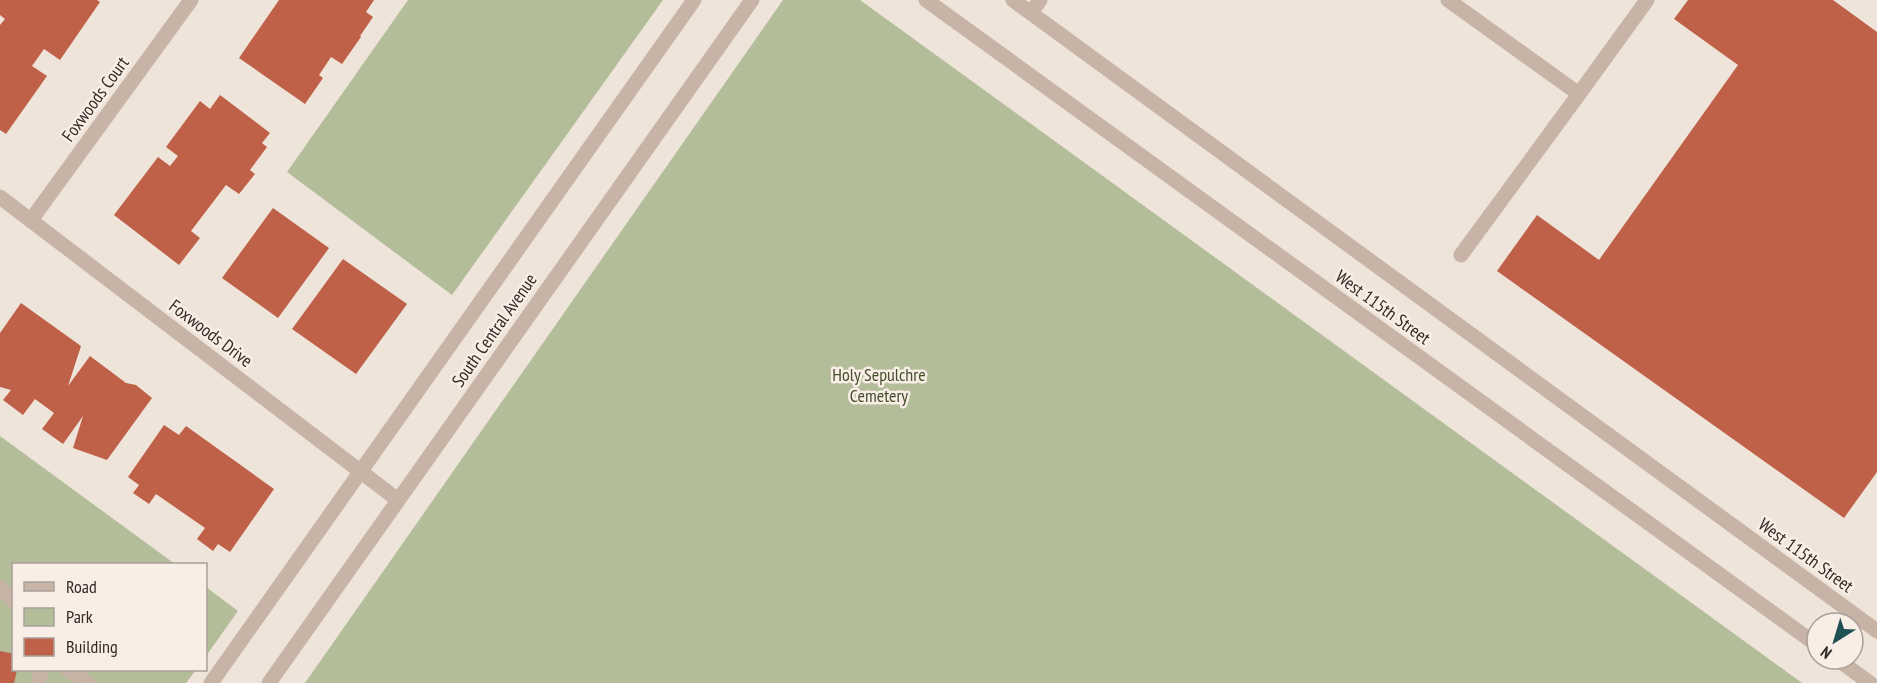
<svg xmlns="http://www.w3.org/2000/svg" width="1877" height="683" font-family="'PT Sans Narrow',sans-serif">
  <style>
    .green { fill: #b3bd9a }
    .building { fill: #bf6048 }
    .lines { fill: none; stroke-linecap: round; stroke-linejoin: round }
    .minor { stroke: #c7b4a6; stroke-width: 15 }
    .labels { text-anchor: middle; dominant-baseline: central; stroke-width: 5; stroke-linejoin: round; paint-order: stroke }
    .street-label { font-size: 18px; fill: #332a26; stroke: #f8eee5 }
    .park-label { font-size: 18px; fill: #44502c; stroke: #f8eee5 }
  </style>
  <rect width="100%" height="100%" fill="#efe4d9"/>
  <path class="green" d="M408 0H663L452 295 287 172Z
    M783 0H860L1802 683H305Z
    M0 436 175 564H14V670H196L186 683H0Z
    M206 587 238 611 206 656Z"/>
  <path class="building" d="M0 0H97L100 2 60 60 44 49 32 66 47 76 6 134 0 130V25L5 19 0 15Z
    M279 0H374L366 12 373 17 360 36 361 37 342 64 331 57 319 75 323 78 305 104 239 58Z
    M1688 0H1833L1877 32V472L1844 518 1497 271 1537 215 1599 260 1738 65 1674 19Z
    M220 95 270 133 262 143 267 147 250 170 255 174 239 194 226 185 191 231 200 238 179 265 114 215 158 157 170 166 178 156 166 147 200 101 210 109Z
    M273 208 329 248 278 318 222 278Z
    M343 259 407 304 356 374 292 329Z
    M21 303 81 346 68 386 90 356 126 383 136 385 152 398 107 460 73 448 83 416 63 444 42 429 54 413 35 399 23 415 3 400 11 390 0 387V333Z
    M164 425 179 435 186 426 274 489 230 552 218 544 213 551 197 539 205 528 156 494 149 504 133 493 139 485 128 477Z
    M0 651 14 654V670H17L14 683H0Z"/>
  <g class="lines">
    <path class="minor" d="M926 0 1817 645
      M1013 0 1877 631
      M1448 0 1579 94 1647 0
      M1031 13 1040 0
      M0 197 398 500
      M31 220 191 0
      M1461 255 1579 94
      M0 587 14 602
      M1837 659 1870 683
      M68 670 88 683
      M38 683 42 670
      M211 683 694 0
      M269 683 752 0"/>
  </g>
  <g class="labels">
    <g class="street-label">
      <text transform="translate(95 99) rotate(-54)">Foxwoods Court</text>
      <text transform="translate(1383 307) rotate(36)">West 115th Street</text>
      <text transform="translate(494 330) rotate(-55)">South Central Avenue</text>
      <text transform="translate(211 333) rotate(37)">Foxwoods Drive</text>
      <text transform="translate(1806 555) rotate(36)">West 115th Street</text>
    </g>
    <g class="park-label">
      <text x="879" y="374">Holy Sepulchre<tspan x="879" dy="21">Cemetery</tspan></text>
    </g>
  </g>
  <rect x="12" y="563" width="195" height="108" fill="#f8eee5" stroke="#a9a099" stroke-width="1.5"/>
  <rect x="24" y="582" width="30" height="9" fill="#c7b4a6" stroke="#a9a099" stroke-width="1.5"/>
  <text x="66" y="593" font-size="18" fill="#332a26">Road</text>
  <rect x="24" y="608" width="30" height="18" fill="#b3bd9a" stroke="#a9a099" stroke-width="1.5"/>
  <text x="66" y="623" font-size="18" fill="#332a26">Park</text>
  <rect x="24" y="638" width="30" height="18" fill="#bf6048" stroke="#a9a099" stroke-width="1.5"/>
  <text x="66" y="653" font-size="18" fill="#332a26">Building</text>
  <g transform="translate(1835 641) rotate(217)"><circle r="28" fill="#f8eee5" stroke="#a9a099" stroke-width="1.5"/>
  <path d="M0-4.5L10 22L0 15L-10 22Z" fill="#1f5152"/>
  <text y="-9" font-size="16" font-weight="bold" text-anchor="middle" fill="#332a26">N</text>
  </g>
</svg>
